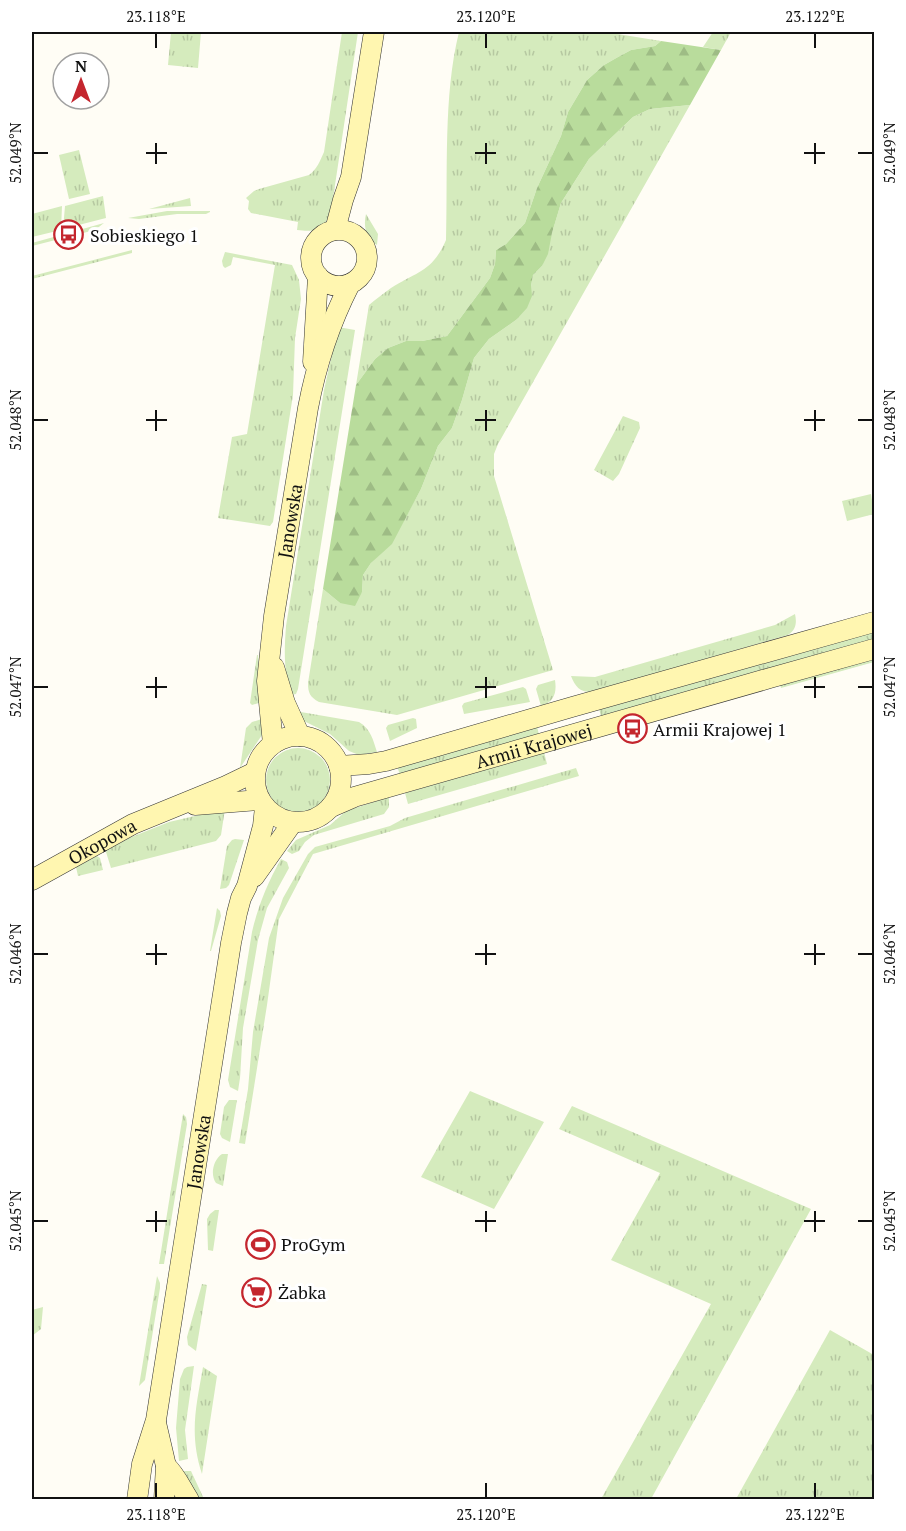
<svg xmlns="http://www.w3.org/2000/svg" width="906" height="1531" font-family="'PT Serif',serif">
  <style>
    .grass { fill: url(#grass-tufts) }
    .forest { fill: url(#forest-firs) }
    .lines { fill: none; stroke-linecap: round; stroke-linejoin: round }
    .secondary-casing { stroke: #333; stroke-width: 21 }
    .secondary { stroke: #fff6b0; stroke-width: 20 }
    .ticks { fill: none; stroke: #111; stroke-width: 2 }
    .labels { text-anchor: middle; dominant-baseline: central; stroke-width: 6; stroke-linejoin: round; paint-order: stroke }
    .poi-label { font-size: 18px; fill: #111; stroke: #fff; text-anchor: start }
    .street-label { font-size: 18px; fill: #111; stroke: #fff }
    .neatline { fill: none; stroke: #111; stroke-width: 2 }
    .ticks-label { font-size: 15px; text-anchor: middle; fill: #111 }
  </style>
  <defs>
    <pattern id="grass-tufts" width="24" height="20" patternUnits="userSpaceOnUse" patternTransform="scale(1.5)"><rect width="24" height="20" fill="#d5ebbd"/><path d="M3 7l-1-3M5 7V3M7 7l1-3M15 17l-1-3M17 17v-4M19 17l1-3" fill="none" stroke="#b6c8a1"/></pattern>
    <pattern id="forest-firs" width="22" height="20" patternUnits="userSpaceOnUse" patternTransform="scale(1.5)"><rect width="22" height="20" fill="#b9dc9c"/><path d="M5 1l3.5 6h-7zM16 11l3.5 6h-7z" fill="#9ebc85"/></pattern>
  </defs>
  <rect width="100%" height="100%" fill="#fffdf5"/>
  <path class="grass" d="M171 32H201L198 68 168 65Z
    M342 32H358L332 205C326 228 320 233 297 230L298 222 251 213 248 209 249 201 246 198 254 191 259 189 309 175C317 169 320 161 324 152Z
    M459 32H605L661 41 655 46 631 50 618 57 604 65 587 80 568 112 561 136 537 188 525 223 506 244 496 250 495 264 490 278 447 336 422 341H406L388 348 375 359 356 385 369 305C376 299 384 293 391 288 418 271 432 272 446 240 448 173 443 96 459 32Z
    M713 32H731L721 50 703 47Z
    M690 105 498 444 494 454V476L553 670 397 715 319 702C310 697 308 693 308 683L323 589 340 603 362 592 363 575 371 563 380 553 402 524 421 489 438 446 452 428 462 400 474 358 489 339 516 320 531 296V286L533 275 542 266 561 203 589 159 633 117 650 109Z
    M79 150 90 194 69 199 59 155Z
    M103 196 106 218 63 229 65 206Z
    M190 198 191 206 149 209Z
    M62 206 61 230 32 237V214Z
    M167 211H210V212L206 214H177L139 219 128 218Z
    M366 214 378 234 377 245C366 239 363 226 366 214Z
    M104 223 95 230 32 246V243Z
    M132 250V253L32 279V276Z
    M225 252 292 265 299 280 301 299 295 338 293 395 273 522 270 526 218 518 232 437 247 434 275 265 233 257 231 265 225 268 223 266 222 261Z
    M338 327 355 330 298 689 296 694 290 695C284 668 284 653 286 626L324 390Z
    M623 416 639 422 640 428 619 474 613 481 594 470Z
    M871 494 874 514 847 521 842 501Z
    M795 614C797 623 796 630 788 635L593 692C581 693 575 687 571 676L595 677 775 625Z
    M874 631V640L601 716 599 709Z
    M257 655H258L262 702 252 705 250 703Z
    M874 659V662L781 688 780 685Z
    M555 680C557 693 554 702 541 706L536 689 538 685Z
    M523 687 526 689 530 702 464 714 462 706 464 703Z
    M295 711 359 722C371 729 373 740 377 752L359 755 349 751 330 734 304 721Z
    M265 718 264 732 240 768 246 728 252 722Z
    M413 718 416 719 417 728 390 741 386 728 388 725Z
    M537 726 539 735 400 775 397 766Z
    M266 780a32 32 0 1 1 64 0a32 32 0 1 1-64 0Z
    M544 752 547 764 408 804 405 793Z
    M576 768 579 776 313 854 279 919 267 1005 245 1144 239 1143 248 1089 253 1032 269 938 283 898 308 854 315 847 390 826 405 818Z
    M389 797V807L384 814 314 835 305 842 299 851 292 854 287 851 296 840 330 825 346 811Z
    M225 809 221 835 216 841 111 868 106 852 107 850 129 838 169 822Z
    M235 839 244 840 229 885 226 888 220 889 227 846 232 840Z
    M97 856 100 858 103 870 78 876 76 867Z
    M281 859 287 862 289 868 267 908 258 940 243 1028 240 1078 238 1091 230 1087 228 1080 252 932C258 906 268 882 281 859Z
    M217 908 220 911 221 916 211 951H210Z
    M470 1091 544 1122 494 1209 421 1177Z
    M229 1100H237L230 1142 222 1138 220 1134 224 1107Z
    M572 1106 811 1209 651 1499H601L711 1304 611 1260 660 1173 559 1129Z
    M183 1114 186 1117 187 1124 164 1264H159Z
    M222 1154H228L223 1186 216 1183C210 1175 213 1160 222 1154Z
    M215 1210H219L213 1251 208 1250 207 1219 210 1214Z
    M157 1276 160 1283V1288L145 1380 139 1386Z
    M202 1284 207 1285 196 1351 188 1345 187 1337Z
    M43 1307 41 1329 32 1336V1310Z
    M830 1330 874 1355V1499H736Z
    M194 1366 185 1430 188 1459 179 1461 176 1428 180 1379 184 1369 187 1367Z
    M203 1367 217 1376 202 1474C189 1434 196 1407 203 1367Z
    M181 1471H191L204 1499H197Z"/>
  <path class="forest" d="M661 41 721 50 690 105 650 109 633 117 589 159 561 203 552 233 548 254 542 266 533 275 531 286 532 296 527 308 516 320 489 339 474 358 462 400 452 428 438 446 421 489 392 544 371 563 363 575 362 592 355 606 340 603 323 589 356 385 375 359 388 348 406 341H422L447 336 490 278 495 264 496 250 506 244 525 223 537 188 561 136 568 112 587 80 604 65 618 57 631 50 655 46Z"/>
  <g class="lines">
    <defs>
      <g id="secondary">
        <path d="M335 230 343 200 351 177 374 32"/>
        <circle cx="339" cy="258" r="28"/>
        <path d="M313 362 318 276"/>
        <path d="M274 667 285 703 300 736"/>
        <circle cx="298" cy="779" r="43"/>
        <path id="s1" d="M273 744 267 681 274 616 308 408C316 366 330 323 350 284"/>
        <path d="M339 766 369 764 386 761 572 707 874 622"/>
        <path d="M195 805 260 800"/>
        <path id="s2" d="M331 807 354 797 770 678 874 649"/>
        <path d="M254 877 293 822"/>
        <path id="s3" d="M32 880 133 824 226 786 255 772"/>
        <path d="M156 1423 166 1466 164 1500"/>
        <path d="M166 1466C176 1475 181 1488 189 1500"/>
        <path id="s4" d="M137 1500 142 1464 156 1420 231 943 237 913 241 898 247 886 263 826 265 807"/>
      </g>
    </defs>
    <use href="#secondary" class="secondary-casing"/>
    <use href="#secondary" class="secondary"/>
  </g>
  <path class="ticks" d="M156 33V48M486 33V48M815 33V48M156 143V164M486 143V164M815 143V164M33 153H48M146 153H167M475 153H496M804 153H825M858 153H873M156 410V431M486 410V431M815 410V431M33 420H48M146 420H167M475 420H496M804 420H825M858 420H873M156 677V698M486 677V698M815 677V698M33 687H48M146 687H167M475 687H496M804 687H825M858 687H873M156 944V965M486 944V965M815 944V965M33 954H48M146 954H167M475 954H496M804 954H825M858 954H873M156 1211V1232M486 1211V1232M815 1211V1232M33 1221H48M146 1221H167M475 1221H496M804 1221H825M858 1221H873M156 1483V1498M486 1483V1498M815 1483V1498"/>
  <defs>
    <symbol id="bus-ring" viewBox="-11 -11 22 22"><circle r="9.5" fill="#fff" stroke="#c4262e" stroke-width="1.5"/><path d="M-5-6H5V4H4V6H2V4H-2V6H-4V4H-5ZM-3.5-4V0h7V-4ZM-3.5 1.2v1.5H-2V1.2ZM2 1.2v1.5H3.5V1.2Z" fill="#c4262e"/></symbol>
    <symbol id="stadium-ring" viewBox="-11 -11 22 22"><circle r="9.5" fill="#fff" stroke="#c4262e" stroke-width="1.5"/><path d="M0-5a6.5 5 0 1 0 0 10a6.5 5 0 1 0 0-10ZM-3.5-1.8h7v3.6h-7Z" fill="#c4262e"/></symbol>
    <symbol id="supermarket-ring" viewBox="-11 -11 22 22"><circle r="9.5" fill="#fff" stroke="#c4262e" stroke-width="1.5"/><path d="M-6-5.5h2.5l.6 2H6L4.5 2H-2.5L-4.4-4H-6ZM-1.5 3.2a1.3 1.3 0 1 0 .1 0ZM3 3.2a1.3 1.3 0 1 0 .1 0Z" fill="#c4262e"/></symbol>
  </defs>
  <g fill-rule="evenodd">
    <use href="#bus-ring" x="52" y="218" width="33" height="33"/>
    <use href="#bus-ring" x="616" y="712" width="33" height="33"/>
    <use href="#stadium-ring" x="244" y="1228" width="33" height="33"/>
    <use href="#supermarket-ring" x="240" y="1276" width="33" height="33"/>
  </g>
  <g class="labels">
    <g class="poi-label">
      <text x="90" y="235">Sobieskiego 1</text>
      <text x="653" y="729">Armii Krajowej 1</text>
      <text x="281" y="1244">ProGym</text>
      <text x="278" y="1292">Żabka</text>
    </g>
    <g class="street-label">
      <text stroke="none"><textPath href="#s1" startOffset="225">Janowska</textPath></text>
      <text stroke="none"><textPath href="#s2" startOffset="212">Armii Krajowej</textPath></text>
      <text stroke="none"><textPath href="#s3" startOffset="80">Okopowa</textPath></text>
      <text stroke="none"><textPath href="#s4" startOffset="354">Janowska</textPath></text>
    </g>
  </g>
  <rect width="906" height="1531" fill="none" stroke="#ffffff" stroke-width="66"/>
  <g transform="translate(81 81)"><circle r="28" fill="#ffffff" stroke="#a0a0a0" stroke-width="1.5"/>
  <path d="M0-4.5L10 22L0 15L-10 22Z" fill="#c4262e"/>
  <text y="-9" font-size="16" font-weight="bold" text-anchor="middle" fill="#111111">N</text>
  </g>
  <rect x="33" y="33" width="840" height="1465" class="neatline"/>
  <g class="ticks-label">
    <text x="156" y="22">23.118°E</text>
    <text x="486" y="22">23.120°E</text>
    <text x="815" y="22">23.122°E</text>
    <text transform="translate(16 153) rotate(-90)" y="5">52.049°N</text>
    <text transform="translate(890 153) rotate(-90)" y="5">52.049°N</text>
    <text transform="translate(16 420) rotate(-90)" y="5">52.048°N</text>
    <text transform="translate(890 420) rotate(-90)" y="5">52.048°N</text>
    <text transform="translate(16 687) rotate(-90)" y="5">52.047°N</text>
    <text transform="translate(890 687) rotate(-90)" y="5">52.047°N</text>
    <text transform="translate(16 954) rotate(-90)" y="5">52.046°N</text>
    <text transform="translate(890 954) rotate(-90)" y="5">52.046°N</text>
    <text transform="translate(16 1221) rotate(-90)" y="5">52.045°N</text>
    <text transform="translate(890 1221) rotate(-90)" y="5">52.045°N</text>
    <text x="156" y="1520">23.118°E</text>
    <text x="486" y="1520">23.120°E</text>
    <text x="815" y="1520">23.122°E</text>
  </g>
</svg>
